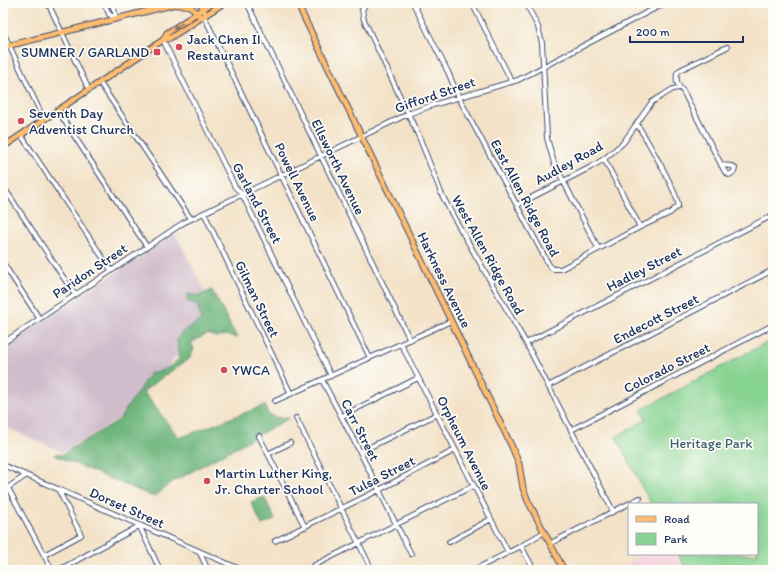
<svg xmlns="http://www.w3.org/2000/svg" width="776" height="573" font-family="Itim,sans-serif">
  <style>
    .built { fill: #f4cfdc }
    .industrial { fill: #d0bdcc }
    .green { fill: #87d391; stroke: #518178 }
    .forest { fill: #6db57b; stroke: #44726c }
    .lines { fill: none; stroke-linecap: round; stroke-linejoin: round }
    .minor-casing { stroke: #3b4a6e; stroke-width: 6 }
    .major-casing { stroke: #3b4a6e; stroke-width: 7 }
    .minor { stroke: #fff; stroke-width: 4 }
    .major { stroke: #febc70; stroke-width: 5 }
    .oneway { fill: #816e66 }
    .poi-dot { fill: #d1495b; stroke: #fdfcf7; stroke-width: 1.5 }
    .labels { text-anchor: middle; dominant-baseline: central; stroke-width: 3.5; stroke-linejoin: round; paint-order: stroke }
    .poi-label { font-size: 14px; fill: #1b2f5e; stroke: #fdfcf7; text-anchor: start }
    .street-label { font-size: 14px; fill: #1b2f5e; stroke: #fdfcf7 }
    .park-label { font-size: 14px; fill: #3b606d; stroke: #fdfcf7 }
  </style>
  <rect width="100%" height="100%" fill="#fdfcf7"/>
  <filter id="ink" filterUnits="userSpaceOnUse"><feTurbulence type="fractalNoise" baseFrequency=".025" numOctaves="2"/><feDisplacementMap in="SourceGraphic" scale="8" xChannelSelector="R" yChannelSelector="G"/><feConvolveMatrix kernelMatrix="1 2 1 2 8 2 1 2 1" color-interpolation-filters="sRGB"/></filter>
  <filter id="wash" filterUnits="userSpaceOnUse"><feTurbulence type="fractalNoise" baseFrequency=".012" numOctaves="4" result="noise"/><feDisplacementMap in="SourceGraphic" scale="16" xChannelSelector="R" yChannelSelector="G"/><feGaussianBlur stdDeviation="0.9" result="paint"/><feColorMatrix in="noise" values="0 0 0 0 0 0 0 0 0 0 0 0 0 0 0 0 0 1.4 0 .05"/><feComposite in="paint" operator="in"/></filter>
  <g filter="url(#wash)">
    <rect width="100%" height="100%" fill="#f3e2c7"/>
    <path class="built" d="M647 554H675L684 570H626L624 566Z"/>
    <path class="industrial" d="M175 234 221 321 174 359 125 415 63 452 3 426V347Z"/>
    <path class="green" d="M773 339V570H686L678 554H757V504H651L616 437 646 419 641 410Z"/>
    <path class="forest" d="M212 290 237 338 227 335 216 337 208 334 191 342 194 349 190 358 143 391 179 438 265 405 268 414 275 417 289 418 169 484 154 497 54 455 56 453 61 455 119 420 150 373C162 372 170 367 179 359L177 340 182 332 201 320 197 304 187 301 188 294 199 296Z
      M264 497 275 519 262 525 251 502Z"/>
  </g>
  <g filter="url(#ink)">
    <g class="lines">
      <defs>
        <path id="minor" d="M48 3 89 90
          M104 3 109 14 116 19
          M111 3 115 12 116 19
          M247 3 410 340
          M366 3 362 10 364 20 420 139 442 195 453 216 526 343 613 511
          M413 3 448 72 459 98 542 252 549 265 553 269H561L640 227 670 213 678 206C680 196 644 135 637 124
          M472 3 512 82
          M526 3 538 27 542 43 547 138 554 163 598 248
          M204 16 370 358
          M3 32 44 120
          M163 40 235 187 242 194 331 376
          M100 83 191 219
          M58 111 147 247
          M21 135 111 270
          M604 159 640 227
          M721 165 732 166 735 168 734 172 729 175 725 172 683 91C677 86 676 81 677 73L680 70 727 47
          M3 186 75 295
          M517 205 591 167 604 159 623 143 652 102 673 89 679 88
          M204 213 291 394
          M3 263 39 318
          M3 343 183 223 408 114 433 105 518 80 665 3
          M526 343 773 215
          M401 344 508 552
          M322 380 360 452 411 554
          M548 386 773 270
          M275 401 451 321
          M342 416 418 378
          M296 418 372 570
          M571 430 773 325
          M259 436 305 527
          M360 452 437 414
          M268 454 290 443
          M3 465 242 570
          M8 488 52 570
          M3 491 25 476
          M275 541 379 490 455 450
          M449 542 491 519
          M551 543 640 498
          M521 546 534 570
          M199 551 208 570
          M44 555 81 535 58 489
          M313 566 473 486
          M59 570 134 529 139 525 160 570
          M474 570 521 546 544 532"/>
        <path id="major" d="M199 3 204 8V11
          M297 3 512 447 519 464 523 488 528 501 564 570
          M177 5C182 5 187 4 191 7 195 10 195 13 199 15
          M163 40 167 33 212 3
          M3 47 180 3
          M3 147 163 40 170 38 224 3"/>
      </defs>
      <use href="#minor" class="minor-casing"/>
      <use href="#major" class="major-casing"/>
      <use href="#minor" class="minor"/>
      <use href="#major" class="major"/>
    </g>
    <defs><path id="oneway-solid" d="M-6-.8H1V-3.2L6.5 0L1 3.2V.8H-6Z"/></defs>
    <use class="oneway" href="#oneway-solid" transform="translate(178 26) rotate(146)"/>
  </g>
  <g class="poi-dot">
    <circle cx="179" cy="47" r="4"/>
    <rect x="153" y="48" width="8" height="8" rx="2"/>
    <circle cx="21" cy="121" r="4"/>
    <circle cx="224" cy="370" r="4"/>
    <circle cx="207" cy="481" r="4"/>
  </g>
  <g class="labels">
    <g class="poi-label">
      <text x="187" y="39">Jack Chen II<tspan x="187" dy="16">Restaurant</tspan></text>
      <text x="149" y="52" text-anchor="end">SUMNER / GARLAND</text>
      <text x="29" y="113">Seventh Day<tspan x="29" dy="16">Adventist Church</tspan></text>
      <text x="232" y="370">YWCA</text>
      <text x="215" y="473">Martin Luther King,<tspan x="215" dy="16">Jr. Charter School</tspan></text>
    </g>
    <g class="street-label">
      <text transform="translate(435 95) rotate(-19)">Gifford Street</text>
      <text transform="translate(569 163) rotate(-29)">Audley Road</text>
      <text transform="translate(338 167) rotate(64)">Ellsworth Avenue</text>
      <text transform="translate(297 182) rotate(64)">Powell Avenue</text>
      <text transform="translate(525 198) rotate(62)">East Allen Ridge Road</text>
      <text transform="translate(257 203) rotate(62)">Garland Street</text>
      <text transform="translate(488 255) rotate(61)">West Allen Ridge Road</text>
      <text transform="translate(644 269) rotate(-27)">Hadley Street</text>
      <text transform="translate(90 271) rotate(-34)">Paridon Street</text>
      <text transform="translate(444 280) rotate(64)">Harkness Avenue</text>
      <text transform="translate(257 299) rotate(64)">Gilman Street</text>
      <text transform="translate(656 319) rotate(-27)">Endecott Street</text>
      <text transform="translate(667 368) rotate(-27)">Colorado Street</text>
      <text transform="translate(360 430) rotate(63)">Carr Street</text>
      <text transform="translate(464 443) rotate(63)">Orpheum Avenue</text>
      <text transform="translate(382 476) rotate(-27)">Tulsa Street</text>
      <text transform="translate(127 508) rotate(24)">Dorset Street</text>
    </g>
    <g class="park-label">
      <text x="711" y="443">Heritage Park</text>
    </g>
  </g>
  <rect width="776" height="573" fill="none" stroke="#fdfcf7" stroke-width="16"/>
  <rect x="628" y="503" width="130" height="52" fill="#fdfcf7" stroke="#a3aaba"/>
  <rect x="636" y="516" width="20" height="6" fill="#febc70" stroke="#a3aaba"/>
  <text x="664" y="523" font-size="12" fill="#1b2f5e">Road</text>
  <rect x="636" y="533" width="20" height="12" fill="#87d391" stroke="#a3aaba"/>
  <text x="664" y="543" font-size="12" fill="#1b2f5e">Park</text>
  <path d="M630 36v6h113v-6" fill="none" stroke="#1b2f5e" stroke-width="2"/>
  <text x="636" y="36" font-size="12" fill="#1b2f5e" stroke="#fdfcf7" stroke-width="3" paint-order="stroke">200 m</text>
</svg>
